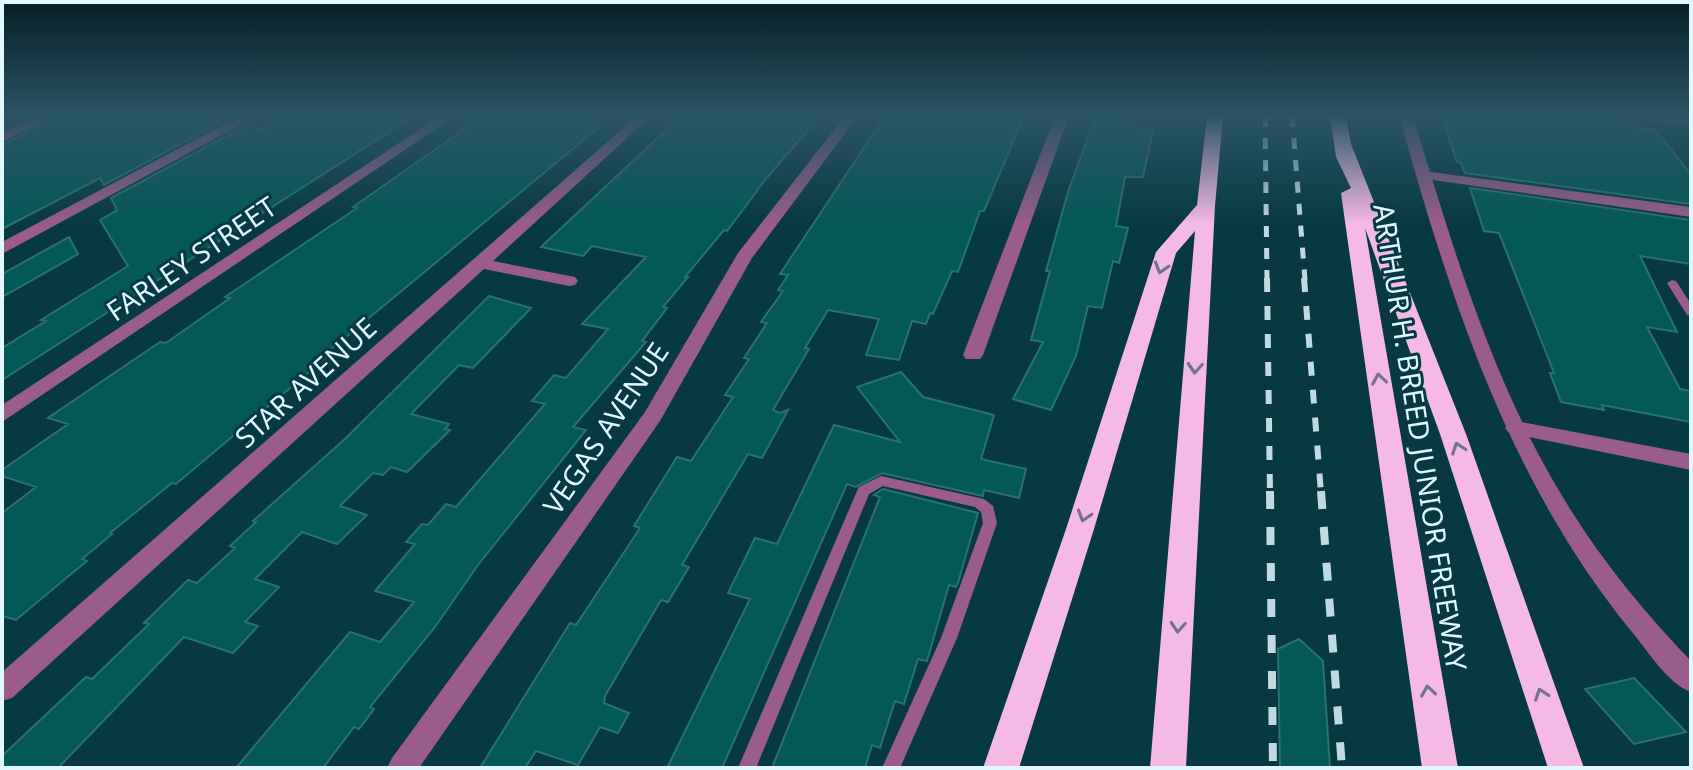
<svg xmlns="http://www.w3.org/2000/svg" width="1693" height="770" font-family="'Noto Sans',sans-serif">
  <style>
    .building { fill: #045858; stroke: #2a7171; stroke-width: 2 }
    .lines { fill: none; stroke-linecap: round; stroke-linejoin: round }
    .service { fill: #995c8b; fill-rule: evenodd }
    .minor { fill: #995c8b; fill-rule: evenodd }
    .tertiary { fill: #995c8b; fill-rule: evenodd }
    .motorway { fill: #f5b9e6; fill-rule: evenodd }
    .rail-far2 { stroke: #bfdae2; stroke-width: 5; stroke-dasharray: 11 11; stroke-linecap: butt }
    .rail-far1 { stroke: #bfdae2; stroke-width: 6; stroke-dasharray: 14 14; stroke-linecap: butt }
    .rail { stroke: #bfdae2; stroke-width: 8; stroke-dasharray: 18 18; stroke-linecap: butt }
    .oneway { stroke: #72738c }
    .labels { text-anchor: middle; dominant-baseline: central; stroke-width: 6; stroke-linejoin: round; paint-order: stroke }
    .street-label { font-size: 28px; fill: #e1f8ff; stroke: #073943 }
  </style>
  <rect width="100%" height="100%" fill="#073943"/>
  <path class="building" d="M59 116H191L222 122 104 185 100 178 2 229V145Z
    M295 116 349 119 355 116H414L2 380V348L46 321 41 320 128 266 100 220 117 210 111 198 245 126 263 129 282 119Z
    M483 116H555L603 124 323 356 327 357 176 484 172 483 110 533 112 534 82 559 87 561 65 579 16 620 2 616V513L36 487 2 476V470L68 424 48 418 160 342 166 343 230 298 225 297 357 208 353 207Z
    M681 116H820L765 180 727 231 724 230 685 277H688L663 307 667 308 642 341 646 342 573 427 586 430 478 565 435 627 370 707 374 709 359 729 354 727 323 768H236L350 632 380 642 414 602 375 591 415 544 406 542 422 524 428 525 446 504 456 507 545 404 532 401 554 375 566 378 608 329 582 324 646 257 592 246 583 256 541 247Z
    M885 116H948L968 119 970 116H1024L984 211H980L958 272 952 271 933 314 930 313 926 324 912 321 899 360 866 355 879 319 828 310 805 348 809 349 773 410 780 413 788 410 762 458 748 454 682 565 689 567 668 602 661 600 605 696 604 703 629 713 618 733 600 727 578 765 536 751 525 768H480L570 623 576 625 640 528 634 526 677 457 691 461 733 397 725 395 749 359 744 358 767 323 761 322 783 291 778 290 788 275 780 274Z
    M1096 116H1125L1123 125 1153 130 1143 177H1125L1116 226 1128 228 1119 263 1113 261 1102 308 1088 306 1076 356 1051 410 1013 399 1043 342 1031 340 1050 271H1046L1068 192Z
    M1442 116H1542L1655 130 1691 174V204L1465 173 1461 163 1457 162Z
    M1470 188 1691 220V264L1640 256 1677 332 1647 327 1680 389 1691 391V422L1602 405 1604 410 1561 402 1550 373H1554L1499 233 1484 231Z
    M69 237 78 254 2 297V274Z
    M489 296 531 308 473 368 459 365 411 414 449 424 445 429 450 430 407 472 391 467 383 475 373 473 340 506 367 515 337 544 302 532 255 579 279 587 245 622 258 626 233 653 184 637 58 768H2V756L86 677 92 679 149 624 144 623 188 580 197 583 235 548 230 546 256 522 253 521 346 438Z
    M901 372 923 397 994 415 981 459 1026 469 1019 498 984 490 983 496 882 473 856 487 847 484 722 768H667L750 599 728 593 755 538 777 544 834 425 900 442 857 387Z
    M883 489 978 513 958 583 956 587 949 585 927 661 918 659 904 704 895 701 880 748 872 745 865 768H772L880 497 874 495Z
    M1299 639 1323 661 1330 768H1280L1278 649Z
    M1634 678 1686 732 1634 744 1585 689Z"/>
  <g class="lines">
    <path class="service" d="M1672 280 1676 281 1691 304V316L1687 315 1667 283Z
      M881 476 984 499 993 506 997 523 957 638 900 768H882L941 638 983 523 981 512 975 507 883 486 869 494 756 768H738L857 491 859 487Z"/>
    <path class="minor" d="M38 116H56L2 142V133Z
      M240 116H257L2 254V242Z
      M440 116H455L2 422V405Z
      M637 116H651L493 261 575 277 578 281 575 285 569 286 484 269 12 698 2 701V672Z
      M845 116H858L752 258 660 421 419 768H387L392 758 645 412 738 253Z
      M1055 116H1069L983 355 980 359H966L963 355Z
      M1644 116 1691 117V125L1650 120Z
      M1424 171 1691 207V217L1419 178V172Z
      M1516 421 1691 454V470L1509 433 1505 428 1509 423Z"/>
    <path class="tertiary" d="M1399 116H1413C1452 245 1491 378 1561 494 1597 555 1642 610 1691 661V692C1668 684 1648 651 1632 632 1509 482 1451 301 1399 116Z"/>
    <path class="motorway" d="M1207 116H1223L1215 206 1186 768H1150L1195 231 1176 253 1094 529 1019 768H983L1066 529 1156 252 1197 205Z
      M1330 116H1346L1351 144 1466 434 1584 768H1548L1440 434 1365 228 1458 768H1422L1341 193 1351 188 1336 157Z"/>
    <path class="rail-far2" d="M1265 116 1267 280
      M1292 116 1305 280"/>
    <path class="rail-far1" d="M1267 278 1270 493
      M1304 278 1321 493"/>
    <path class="rail" d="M1270 491 1273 768
      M1321 491 1342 768"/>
  </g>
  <defs><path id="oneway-chevron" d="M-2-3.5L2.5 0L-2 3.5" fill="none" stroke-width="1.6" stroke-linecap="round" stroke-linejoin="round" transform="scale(2)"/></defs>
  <g class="oneway">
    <use href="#oneway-chevron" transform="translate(1161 268) rotate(107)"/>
    <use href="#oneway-chevron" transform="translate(1195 368) rotate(94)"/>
    <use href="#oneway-chevron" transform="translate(1379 379) rotate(-99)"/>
    <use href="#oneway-chevron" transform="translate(1458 448) rotate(-109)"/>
    <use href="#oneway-chevron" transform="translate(1084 516) rotate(107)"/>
    <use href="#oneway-chevron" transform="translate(1178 627) rotate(94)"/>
    <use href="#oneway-chevron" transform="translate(1428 691) rotate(-99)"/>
    <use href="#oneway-chevron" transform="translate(1541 694) rotate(-109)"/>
  </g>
  <linearGradient id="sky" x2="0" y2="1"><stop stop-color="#041f25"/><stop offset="0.52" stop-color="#2b5466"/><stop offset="1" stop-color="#2b5466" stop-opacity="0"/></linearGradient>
  <rect width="1693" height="224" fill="url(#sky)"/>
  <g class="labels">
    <g class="street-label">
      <text transform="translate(191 258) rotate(-34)">FARLEY STREET</text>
      <text transform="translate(305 382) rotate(-42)">STAR AVENUE</text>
      <text transform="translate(605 428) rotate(-56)">VEGAS AVENUE</text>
      <text transform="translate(1421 437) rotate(81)">ARTHUR H. BREED JUNIOR FREEWAY</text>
    </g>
  </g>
  <rect width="1693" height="770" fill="none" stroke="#e1f8ff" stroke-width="8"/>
</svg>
